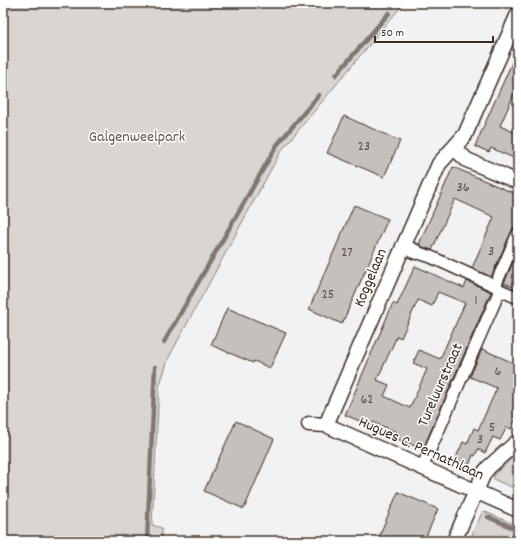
<svg xmlns="http://www.w3.org/2000/svg" width="521" height="544" font-family="Dekko,sans-serif">
  <style>
    .green { fill: #d8d5d2; stroke: #8a8078 }
    .lines { fill: none; stroke-linecap: round; stroke-linejoin: round }
    .stream { stroke: #827770; stroke-width: 4.5 }
    .building { fill: #c6c0bd; stroke: #3b2a1e; fill-rule: evenodd }
    .pedestrian-casing { stroke: #3b2a1e; stroke-width: 14 }
    .minor-casing { stroke: #3b2a1e; stroke-width: 17 }
    .pedestrian { stroke: #fff; stroke-width: 11 }
    .minor { stroke: #fff; stroke-width: 14 }
    .labels { text-anchor: middle; dominant-baseline: central; stroke-width: 3; stroke-linejoin: round; paint-order: stroke }
    .number-label { font-size: 14px; fill: #5e5046 }
    .park-label { font-size: 16px; fill: #62554b; stroke: #fff }
    .street-label { font-size: 16px; fill: #3b2a1e; stroke: #fff }
  </style>
  <rect width="100%" height="100%" fill="#f3f2f2"/>
  <filter id="ink" filterUnits="userSpaceOnUse"><feTurbulence type="fractalNoise" baseFrequency=".025" numOctaves="2"/><feDisplacementMap in="SourceGraphic" scale="8" xChannelSelector="R" yChannelSelector="G"/><feConvolveMatrix kernelMatrix="1 2 1 2 8 2 1 2 1" color-interpolation-filters="sRGB"/></filter>
  <g filter="url(#ink)">
    <path class="green" d="M10 3H404L281 151 169 357 159 387 152 525 162 528 161 541H3V4Z
      M518 452V490L493 479 495 474Z
      M483 511 518 526V541H469Z"/>
    <g class="lines">
      <path class="stream" d="M336 75 389 13
        M164 342 277 145 319 95
        M488 517 518 530
        M147 541 155 367"/>
    </g>
    <path class="building" d="M518 49V85L500 126 518 134V160L491 148 489 152 475 146Z
      M344 116 400 141 384 177 327 153Z
      M453 167 518 195V226L514 227 512 230 491 277 472 268 494 217 455 199 432 250 423 247 419 244Z
      M354 205 388 219 342 324 309 309Z
      M518 251V289L504 283Z
      M415 266 464 288 467 281 491 292 423 449 397 439V437L399 433 373 422 372 426 345 415 393 303 397 305ZM438 292 465 303 440 359 419 350 413 363 427 369 410 408 384 396 389 385 377 380 397 336 401 338 418 300 432 306Z
      M227 308 286 333 270 368 254 361 253 363 211 345Z
      M482 349 518 365V414L511 429 507 427 500 440 493 437 485 453 478 449 475 456 473 455 468 468 454 462 463 442 467 444 474 428 478 430 497 388 470 377Z
      M236 421 274 439 244 509 204 491Z
      M398 492 438 509 424 541H377Z"/>
    <g class="lines">
      <defs>
        <path id="pedestrian" d="M416 252 431 257 495 286 500 290
          M495 286 518 233
          M422 468 500 290 518 298"/>
        <path id="minor" d="M454 148 467 160 518 182
          M403 246 416 252
          M309 424 326 425 518 510
          M326 425 439 164 465 135 518 14
          M454 541 484 473 489 467 518 441"/>
      </defs>
      <use href="#pedestrian" class="pedestrian-casing"/>
      <use href="#minor" class="minor-casing"/>
      <use href="#pedestrian" class="pedestrian"/>
      <use href="#minor" class="minor"/>
    </g>
  </g>
  <g class="labels">
    <g class="number-label">
      <text x="364" y="147">23</text>
      <text x="463" y="188">36</text>
      <text x="491" y="252">3</text>
      <text x="347" y="253">27</text>
      <text x="328" y="295">25</text>
      <text x="476" y="301">1</text>
      <text x="498" y="372">6</text>
      <text x="367" y="400">62</text>
      <text x="492" y="428">5</text>
      <text x="480" y="440">3</text>
    </g>
    <g class="park-label">
      <text x="137" y="137">Galgenweelpark</text>
    </g>
    <g class="street-label">
      <text transform="translate(371 278) rotate(-67)">Koggelaan</text>
      <text transform="translate(441 385) rotate(-66)">Tureluurstraat</text>
      <text transform="translate(421 449) rotate(24)">Hugues C. Pernathlaan</text>
    </g>
  </g>
  <rect width="521" height="544" fill="none" stroke="#fff" stroke-width="16"/>
  <rect x="8" y="8" width="505" height="528" fill="none" stroke="#3b2a1e" stroke-width="1.5" filter="url(#ink)"/>
  <path d="M375 36v6h118v-6" fill="none" stroke="#3b2a1e" stroke-width="2"/>
  <text x="381" y="36" font-size="12" fill="#3b2a1e" stroke="#ffffff" stroke-width="3" paint-order="stroke">50 m</text>
</svg>
